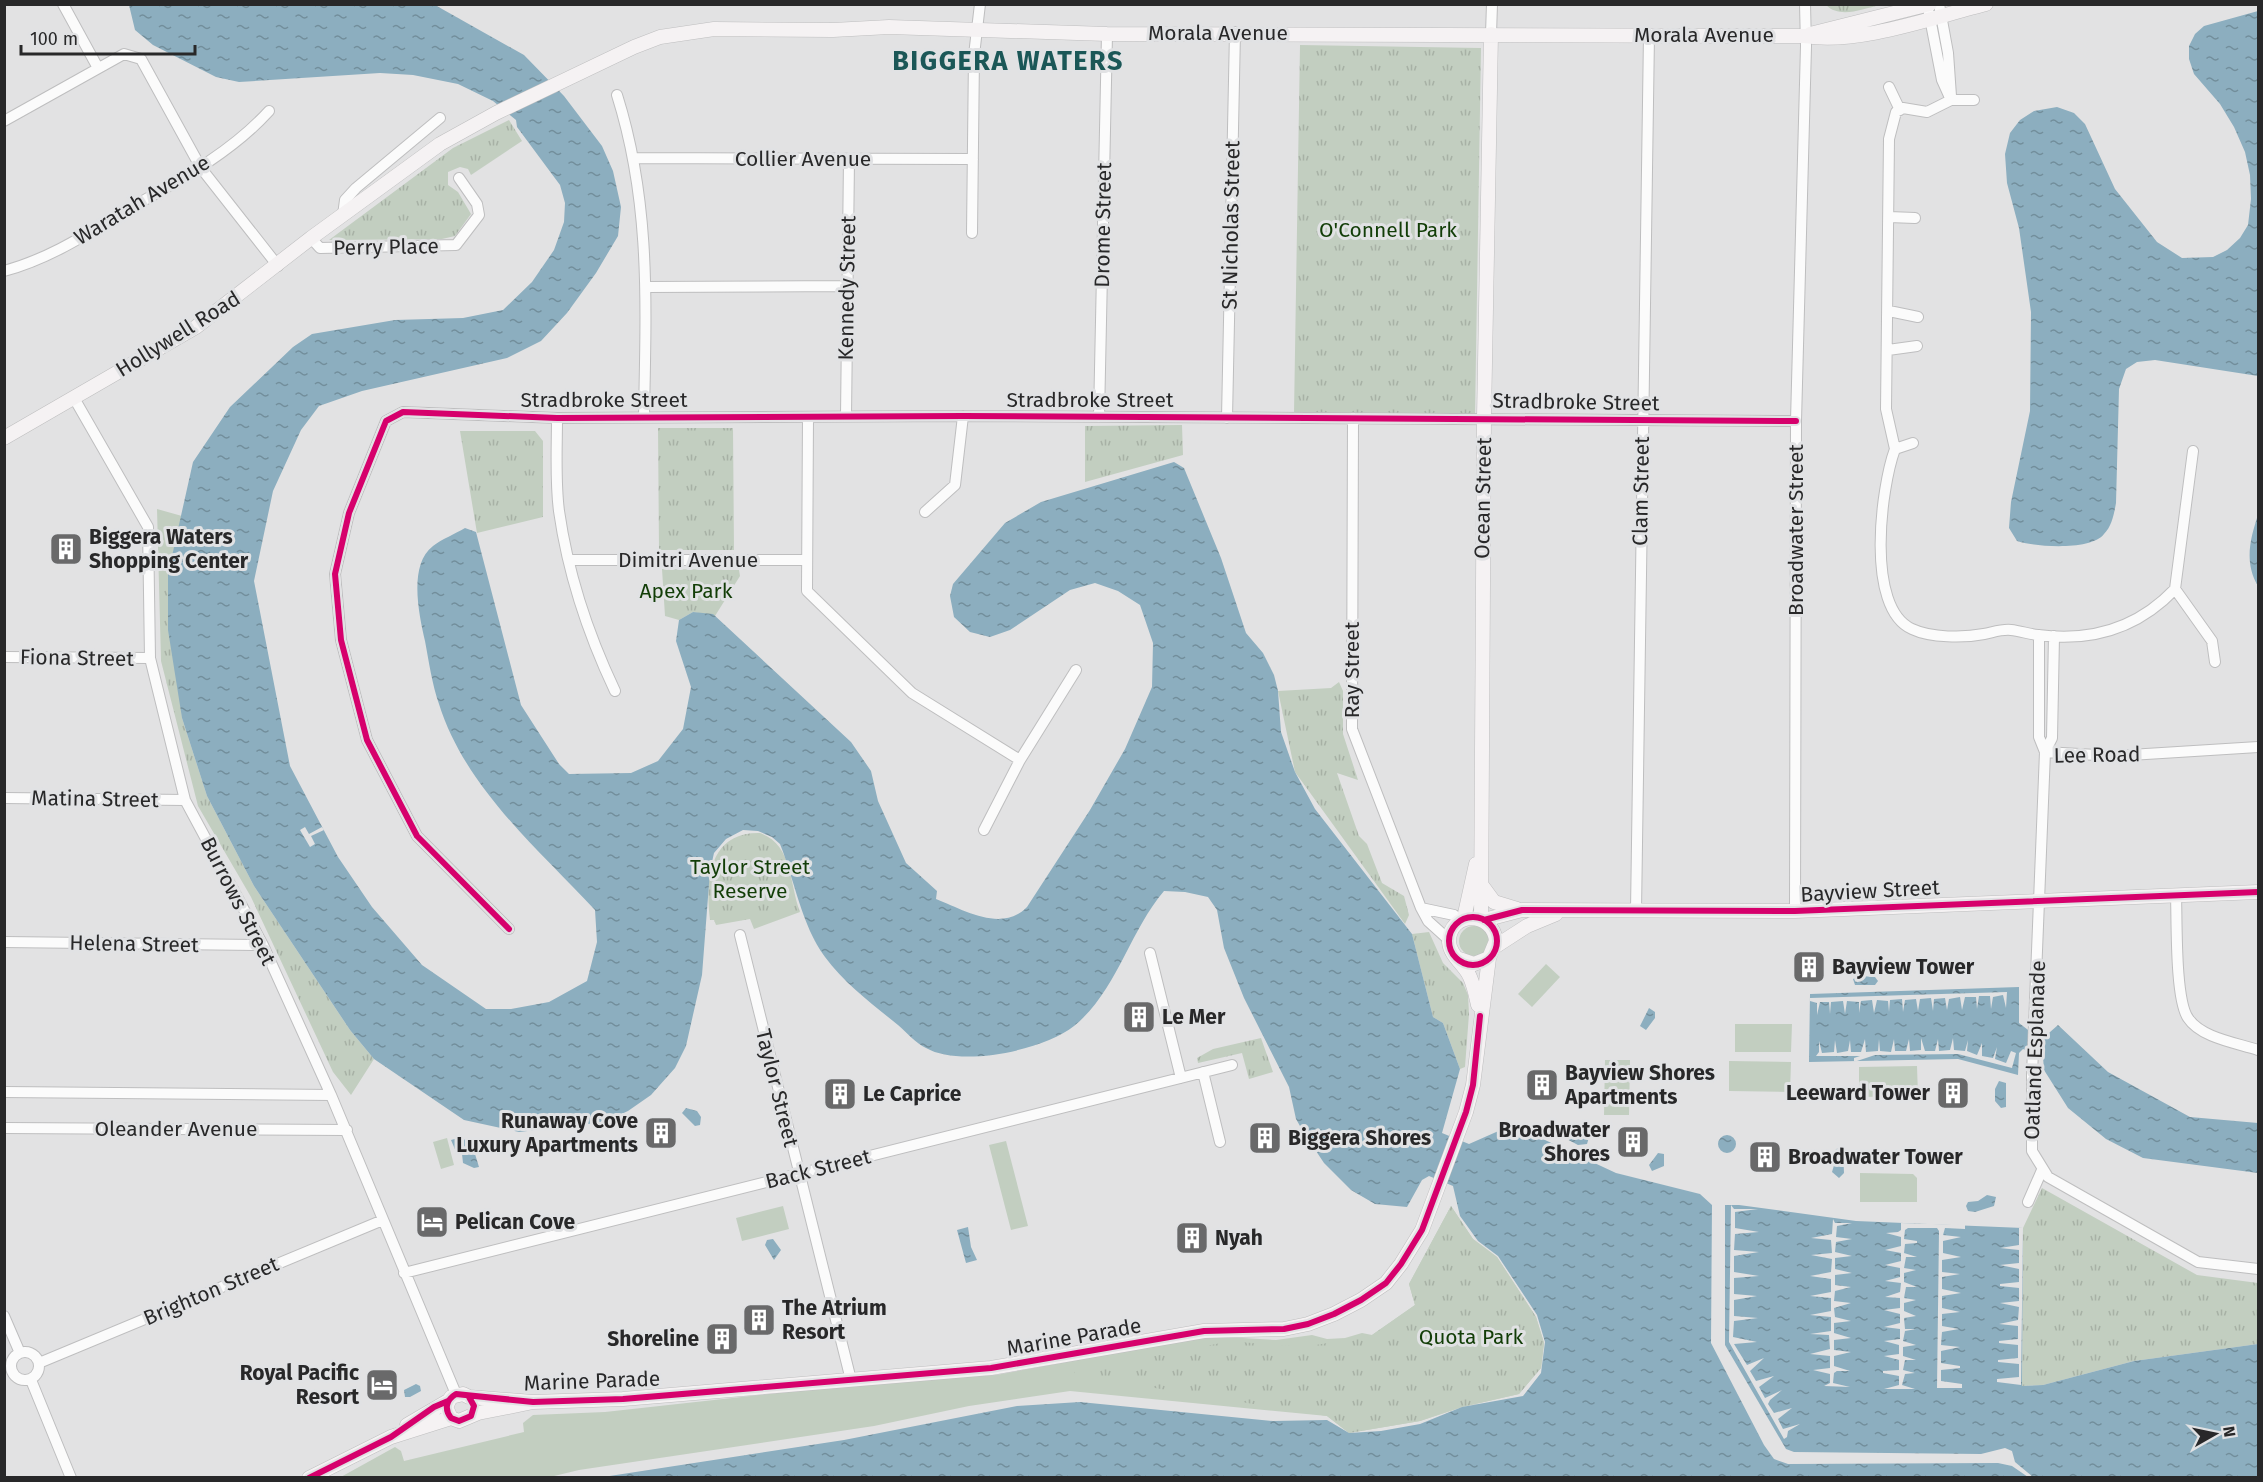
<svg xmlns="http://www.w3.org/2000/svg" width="2263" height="1482" font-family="'Fira Sans',sans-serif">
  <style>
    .green { fill: #c2cec0 }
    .park { fill: url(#park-tufts) }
    .water { fill: url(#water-ripples) }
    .pier { fill: #e2e2e3 }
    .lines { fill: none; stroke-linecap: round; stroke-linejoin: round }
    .street-casing { stroke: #bebebf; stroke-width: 12 }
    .secondary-casing { stroke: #bebebf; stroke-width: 15 }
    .street { stroke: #fbfbfb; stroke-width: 10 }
    .secondary { stroke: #f5f2f3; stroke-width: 14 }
    .cycleway-casing { stroke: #e1e2e4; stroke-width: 10 }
    .cycleway { stroke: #d6006c; stroke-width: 6 }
    .labels { text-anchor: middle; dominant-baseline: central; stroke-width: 6; stroke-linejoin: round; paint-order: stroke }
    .street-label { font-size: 21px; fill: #282829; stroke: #e1e2e4 }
    .park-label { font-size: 21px; fill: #123d07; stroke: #e1e2e4 }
    .poi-label { font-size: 21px; font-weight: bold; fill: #282829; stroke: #e1e2e4; text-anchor: start }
    .district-label { font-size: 27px; font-weight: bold; letter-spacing: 1.5px; fill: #1b5757; stroke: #e1e2e4 }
  </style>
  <defs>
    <pattern id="park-tufts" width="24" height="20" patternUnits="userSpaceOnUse" patternTransform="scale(1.5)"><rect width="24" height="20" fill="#c2cec0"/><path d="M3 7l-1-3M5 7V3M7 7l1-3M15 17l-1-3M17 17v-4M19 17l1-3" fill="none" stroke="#a7b1a5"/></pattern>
    <pattern id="water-ripples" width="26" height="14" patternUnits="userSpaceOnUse" patternTransform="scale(1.5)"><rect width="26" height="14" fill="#8caebf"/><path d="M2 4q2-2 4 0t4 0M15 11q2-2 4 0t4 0" fill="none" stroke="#728e9b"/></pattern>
  </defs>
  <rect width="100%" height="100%" fill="#e2e2e3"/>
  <path class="green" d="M1459 941a15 15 0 1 1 30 0a15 15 0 1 1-30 0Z
    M1546 964 1560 977 1532 1007 1518 994Z
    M1735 1024H1792L1791 1052H1735Z
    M1605 1060H1630L1629 1115H1604Z
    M1729 1061 1791 1062 1790 1092 1729 1091Z
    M1917 1066 1918 1096 1859 1097V1067Z
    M447 1138 454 1165 441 1169 433 1142Z
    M1006 1141 1028 1226 1011 1230 989 1145Z
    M1860 1173 1913 1174 1917 1178V1202H1860Z
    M783 1206 789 1229 742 1241 736 1218Z
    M1451 1206 1473 1239 1497 1257 1536 1317 1544 1343 1541 1368 1519 1394 1462 1407 1420 1421 1349 1433 1327 1416 1070 1391 969 1406 874 1426 579 1470 550 1477 339 1478 395 1447 401 1451 404 1461 524 1432 523 1423 533 1415 605 1412 852 1385 996 1375 1210 1336 1276 1340 1312 1335 1327 1339 1345 1338 1362 1333 1372 1335 1415 1305 1409 1284Z"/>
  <path class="park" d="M1826 5H1880C1862 9 1840 19 1826 5Z
    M1300 45 1481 48 1475 416 1294 413Z
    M509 120 522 141 471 175 468 169 460 167 448 172V185L458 192 471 214 455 236 442 239 329 240 453 148Z
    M1182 425 1183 455 1085 482V426Z
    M658 428H733L734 550H659Z
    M460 431H535L543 441V517L477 533Z
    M157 509 182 516 173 553 182 718 207 796 254 886 350 1030 374 1059 351 1095 333 1072 251 897 198 806 161 661Z
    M662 569 739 570 740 576 715 616 693 612 679 620 665 616Z
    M1339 682 1343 691V734L1358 780 1337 773 1359 836 1367 844 1382 883 1404 896 1409 915 1405 924 1295 772 1278 691 1331 688Z
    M760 833C793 845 789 883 800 912L754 929 750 919 716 925 714 920H710C705 880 709 832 760 833Z
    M1429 932 1443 963 1463 983 1468 995 1469 1014 1465 1067 1460 1069 1443 1023 1433 1017 1412 934Z
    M1261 1038 1273 1072 1249 1079 1242 1053 1198 1063 1197 1058 1213 1049Z
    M2042 1188 2197 1275 2258 1283V1344L2134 1361 2043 1385 2022 1386 2023 1228Z
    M1451 1206 1473 1239 1497 1257 1536 1317 1544 1343 1541 1368 1519 1394 1462 1407 1420 1421 1349 1433 1327 1416 1075 1375 1074 1372 1231 1341 1283 1346 1316 1345 1372 1335 1415 1305 1409 1284Z"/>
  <path class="water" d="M129 5H435L524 55 564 96 602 146 613 171 621 207 618 236 596 273 567 313 541 341 507 358 362 391 319 406 301 430 273 491 254 581 290 766 338 857 372 907 422 965 486 1009H511L549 1002 587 981 597 942 595 910C537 848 465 787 439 704 432 684 429 662 425 641 419 615 408 565 433 546 442 539 455 534 465 528L476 532 521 705 559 764 569 774 631 773 658 761 683 729 691 687 676 641 679 620 693 612 713 614 851 742 871 771 878 801 906 863 937 891 936 899C964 910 1002 933 1027 907L1090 810 1125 749 1152 687 1153 643 1140 605 1118 591 1095 583 1070 590 1010 630 990 637 970 632 954 617 950 596 953 584 1005 523 1041 502 1174 462 1184 468 1221 558 1246 633 1263 653 1274 675 1278 691 1281 732 1295 772 1315 809 1412 934 1433 1017 1443 1023 1460 1069 1442 1133 1469 1144 1503 1129 1545 1140 1616 1173 1700 1194 1712 1205H1739L1856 1221 2023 1228 2022 1386 2043 1385 2134 1361 2258 1344V1477H603L844 1440 1017 1406 1080 1402 1273 1421 1327 1420 1349 1433 1381 1431 1420 1424 1462 1407 1523 1396 1541 1373 1545 1342 1537 1315 1498 1256 1478 1241 1460 1216 1453 1186 1429 1176 1422 1180 1407 1207 1375 1204 1351 1190 1324 1163 1304 1133 1296 1119 1289 1087 1244 998 1224 948 1217 910 1208 897 1185 892 1164 891C1129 932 1117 991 1074 1026 1044 1050 961 1068 926 1048 916 1043 907 1033 898 1025 872 1004 845 984 825 957 801 924 795 881 780 844L772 837 758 831 743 830 726 839 714 853 710 871 702 975 686 1046 675 1068 651 1095 628 1111 604 1122 519 1132 464 1120 374 1059 350 1030 254 886 207 796 182 718 168 630V574L193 462 230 407 293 347 312 334 395 320 463 318 503 310 532 282 554 250 564 222 565 203 560 185 517 127 516 120 493 101 458 84 413 75 380 73 239 82 216 77 153 45 135 30Z
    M2258 11V376L2155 360 2137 362 2126 369 2119 389 2116 503C2114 514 2112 526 2104 534 2091 551 2035 547 2017 541L2009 528 2011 502 2030 411 2031 312 2019 228 2007 183 2005 154 2010 133 2020 120 2034 111 2057 107 2074 113 2085 124 2115 189 2157 242 2182 258 2213 257 2227 250 2240 238 2248 225 2251 199 2250 175 2245 152 2234 127 2220 104 2194 74 2189 59V46L2195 34 2204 26Z
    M2258 515V586C2244 563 2250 539 2258 515Z
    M1860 976 1875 977 1878 981 1875 985H1855L1853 979Z
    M2019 987V1023L2041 1040 2058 1025 2108 1072 2190 1117 2258 1123V1173L2143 1158 2106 1139 2068 1108 2044 1070 2043 1057 2023 1049 2019 1053 2018 1075 1958 1059 1809 1062 1810 994Z
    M1649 1008 1655 1012V1018L1646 1030 1640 1026Z
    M1999 1081 2006 1083V1107L2001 1108 1995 1101V1089Z
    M686 1108 697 1111 701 1117 700 1125 695 1126 682 1113Z
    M1585 1122 1592 1127 1587 1144 1578 1145 1561 1136 1563 1126H1580Z
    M1718 1144a9 9 0 1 1 18 0a9 9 0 1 1-18 0Z
    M458 1138 466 1140 465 1147 457 1154 451 1140Z
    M1838 1148 1843 1151 1844 1173 1839 1178 1832 1172 1835 1162 1832 1152Z
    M464 1152 475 1154 479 1167 474 1168 463 1163 462 1154Z
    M1658 1153 1664 1154V1166L1652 1171 1649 1165Z
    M1987 1195 1996 1197 1994 1206 1975 1212 1968 1211 1966 1206 1968 1202 1978 1201Z
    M968 1227 971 1247 977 1260 966 1263 957 1230Z
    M773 1239 781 1250 774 1260 765 1245 767 1240Z
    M416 1384 420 1386 421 1391 410 1397H405L404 1390Z"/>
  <path class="pier" d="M305 827 309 834 322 827 324 830 311 836 315 844 310 847 300 830Z
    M2007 992 2006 1008 2003 995 1993 997 1991 1009 1990 996H1979L1977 1009 1976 997H1965L1962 1010 1960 997 1949 999 1947 1010 1945 998 1934 999 1933 1011 1931 998 1920 999 1918 1011 1916 999 1905 1000 1903 1012 1902 999 1890 1000 1889 1012 1888 1001 1877 1000 1874 1013 1872 1000 1861 1001 1859 1013V1002L1847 1001 1845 1014 1843 1001 1831 1002 1830 1014 1829 1002H1820L1817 1015V1003L1810 1001V998Z
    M1921 1038 1925 1051H1935L1938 1039 1939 1051 1950 1050 1953 1038 1954 1050 1965 1051 1968 1040 1967 1051 1977 1055 1982 1043V1056L1993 1058 1997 1047 1995 1059 2006 1063 2011 1051 2016 1053 2012 1068 1958 1054 1875 1055 1857 1061H1854V1058L1860 1056H1816L1819 1052V1041L1822 1053 1834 1052 1835 1040 1837 1053 1848 1051 1850 1040 1851 1052H1861L1865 1039 1866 1052 1878 1051 1879 1039 1880 1051 1891 1052 1894 1039 1895 1051H1906L1909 1039 1910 1051 1921 1050Z
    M1712 1205H1725V1345L1786 1449 1794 1452 1981 1454 2005 1448 2012 1451 2015 1462 2033 1477H2028L2012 1466 1998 1463 1788 1464 1774 1459 1764 1445 1711 1343Z
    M1731 1205 1734 1209H1758L1735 1212V1228L1759 1232 1735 1234 1734 1250 1759 1252 1734 1256V1272L1759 1276 1734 1278V1294L1757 1296 1734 1300V1316L1758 1318 1734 1321 1733 1337 1757 1342 1734 1344 1747 1365 1764 1358 1750 1371 1756 1381 1774 1376 1759 1387 1765 1398 1782 1390 1770 1400 1768 1404 1774 1413 1792 1408 1778 1419 1783 1429 1800 1424 1788 1431 1787 1437 1784 1439 1729 1342Z
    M1833 1219 1835 1223H1852L1837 1226 1836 1237 1852 1239 1836 1242 1835 1252 1852 1256 1835 1258V1269L1852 1273 1835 1275V1285L1851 1287 1835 1291 1834 1301 1851 1303 1834 1308 1835 1317 1851 1321 1834 1323V1333L1851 1338 1834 1340V1350L1851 1352 1834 1356V1366L1850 1371H1837L1834 1373 1833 1383 1850 1387 1824 1386 1830 1383V1374L1813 1370 1830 1368V1356L1810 1354 1830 1349 1829 1335 1810 1334 1831 1331V1317L1810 1315 1831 1311V1298L1810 1296 1831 1292V1279L1810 1276 1831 1272 1832 1259 1811 1255 1832 1253 1831 1240 1811 1238 1832 1234Z
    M1901 1223 1965 1225V1229L1945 1228 1943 1235 1961 1237 1943 1241V1253L1961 1257 1942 1260V1272L1960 1274 1942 1277V1289L1961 1293 1942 1296V1308L1960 1312 1942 1314V1326L1959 1329 1942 1332 1941 1345 1960 1347 1941 1351V1363L1960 1366V1368L1941 1370V1381L1962 1384V1388H1937L1939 1231 1937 1228H1908L1905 1230 1904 1239 1917 1241V1243L1905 1244 1904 1253 1917 1257H1906L1904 1268 1916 1270 1904 1273V1282L1917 1287H1906L1904 1298 1916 1300 1904 1303V1311L1916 1316 1904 1318 1905 1329H1916L1905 1331 1903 1341 1916 1345 1903 1347V1356L1916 1360H1905L1903 1370 1915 1373 1905 1374 1902 1385 1915 1389H1884L1899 1385V1376L1883 1373V1371L1899 1370V1360L1884 1356 1899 1354V1345L1884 1341 1900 1339V1329L1884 1327 1900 1323V1314L1884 1310 1900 1308V1298L1885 1297 1900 1292 1901 1283 1885 1281 1900 1277V1268L1885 1265 1901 1261V1253L1885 1250 1901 1246V1237L1886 1233 1898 1232 1901 1230Z
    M2019 1228H2023L2021 1385 1997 1382V1379L2019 1377V1364L1998 1362V1360L2018 1358V1345L1999 1343V1341L2018 1339V1326L1999 1324 2018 1320 2019 1307 2000 1303 2019 1301V1288L2000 1286V1284L2019 1282V1269L2000 1265 2019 1263V1250L2000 1248 2019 1245Z"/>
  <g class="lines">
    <defs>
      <path id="street" d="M63 4 98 68
        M1939 4 1948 53 1951 96
        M1929 13 1942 80 1951 100
        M1491 34 1492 4
        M1889 87 1900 110
        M617 95C651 203 646 305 644 416
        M4 121 124 54 141 59 201 168 278 266
        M633 158 973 159
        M343 215 345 200 356 188 440 118
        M1889 217 1915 218
        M972 233 974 55 980 4
        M311 238 320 248 456 245 479 215 477 204 459 178
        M4 271C49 259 87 234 127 210 176 182 230 154 269 111
        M646 287 847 286
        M1889 311 1918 317
        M1888 350 1917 346
        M74 398 148 527 150 658 185 800 263 945 331 1095 456 1394
        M808 417 807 591 912 693 1020 760
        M846 417 849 159
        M1099 417 1107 34
        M557 418C557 448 555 481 559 511 568 574 588 634 615 691
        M1227 418 1235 32
        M1353 418 1352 729 1421 908 1428 921 1449 940
        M1913 443 1895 449C1881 487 1865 608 1912 629 1931 638 1964 638 1984 634 1994 632 2002 629 2011 630 2020 631 2029 634 2038 635 2091 642 2138 628 2175 589L2193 451
        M1895 449 1886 409 1889 139 1896 112 1903 108 1927 112 1951 100H1974
        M925 512 955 485 963 416
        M569 560H807
        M2175 589 2212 641 2215 662
        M2039 635V737L2045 752 2032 1075V1151L2048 1177 2198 1262 2258 1269
        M4 657 150 658
        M2045 752 2114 756 2258 747
        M2045 752 2052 738 2054 636
        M4 798 185 800
        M984 830 1020 760 1076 670
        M2176 895C2177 921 2175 999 2188 1018 2201 1038 2237 1043 2258 1050
        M1421 908 1454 915 1461 920
        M1636 911 1649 35
        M1795 911 1796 421 1806 46 1805 4
        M509 929 417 836 367 740 341 640 335 574 349 513 386 421 403 412 557 418 963 416 1796 421
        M740 935 851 1380
        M4 942 263 945
        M1150 953 1181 1078
        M1203 1072 1220 1142
        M4 1092 331 1095
        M4 1128 347 1130
        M2028 1202 2042 1170
        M404 1273 1232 1065
        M4 1316 20 1353
        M11 1366a14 14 0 1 1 28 0a14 14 0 1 1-28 0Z
        M39 1363 383 1220
        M31 1380 71 1478"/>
      <path id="secondary" d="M1810 34 1930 4
        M4 438 196 327 311 238 440 144 496 113 634 47 660 37 714 29 833 30 889 27 1107 34 1805 36C1858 45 1934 17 1986 4
        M1483 887 1494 902 1517 909
        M1464 918 1476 864
        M1481 918 1484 418 1491 34
        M1484 920 1522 910 1795 911 2258 892
        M1496 946 1527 926 1556 914
        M1457 958 1474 964 1489 958 1496 941C1493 911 1449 910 1449 942 1450 956 1465 965 1470 977 1474 986 1476 996 1478 1005
        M533 1402 469 1397 463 1394 451 1397 446 1407 451 1418 459 1421 478 1413 533 1402 623 1399 991 1368 1204 1331 1284 1329 1308 1324 1334 1314 1361 1300 1386 1283 1401 1264 1422 1230 1466 1112 1473 1085 1489 958
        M407 1425 448 1401
        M309 1478 391 1437 451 1418"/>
    </defs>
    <use href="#street" class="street-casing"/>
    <use href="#secondary" class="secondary-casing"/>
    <use href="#street" class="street"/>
    <use href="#secondary" class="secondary"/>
    <defs>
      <path id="cycleway" d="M1449 941a24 24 0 1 1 48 0a24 24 0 1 1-48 0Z
        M1484 920 1522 910 1795 911 2258 892
        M509 929 417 836 367 740 341 640 335 574 349 513 386 421 403 412 557 418 963 416 1796 421
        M469 1397 474 1406 471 1416 459 1421 451 1418C444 1409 446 1400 456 1394L533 1402 623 1399 991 1368 1204 1331 1284 1329 1308 1324 1334 1314 1361 1300 1386 1283 1401 1264 1422 1230 1466 1112 1473 1085 1480 1016
        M309 1478 391 1437 434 1407 448 1401"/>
    </defs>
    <use href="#cycleway" class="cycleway-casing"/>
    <use href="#cycleway" class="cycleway"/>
  </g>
  <defs>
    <symbol id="building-square" viewBox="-11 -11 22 22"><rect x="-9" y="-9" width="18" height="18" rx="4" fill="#69696a" stroke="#e1e2e4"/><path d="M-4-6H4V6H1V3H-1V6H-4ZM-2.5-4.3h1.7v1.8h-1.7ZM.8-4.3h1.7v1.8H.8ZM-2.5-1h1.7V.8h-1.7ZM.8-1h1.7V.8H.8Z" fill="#fff"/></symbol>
    <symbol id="hotel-square" viewBox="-11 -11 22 22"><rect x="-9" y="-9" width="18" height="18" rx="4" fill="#69696a" stroke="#e1e2e4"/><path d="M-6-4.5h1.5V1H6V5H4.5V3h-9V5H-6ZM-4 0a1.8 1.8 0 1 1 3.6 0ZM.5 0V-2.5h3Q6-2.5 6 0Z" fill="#fff"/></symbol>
  </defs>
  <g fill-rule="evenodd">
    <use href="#building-square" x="47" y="530" width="38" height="38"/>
    <use href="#building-square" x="1790" y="948" width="38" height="38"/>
    <use href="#building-square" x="1120" y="998" width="38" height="38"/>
    <use href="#building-square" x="1523" y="1066" width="38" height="38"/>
    <use href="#building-square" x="1934" y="1074" width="38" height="38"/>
    <use href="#building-square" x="821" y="1075" width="38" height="38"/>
    <use href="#building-square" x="642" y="1114" width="38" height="38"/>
    <use href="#building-square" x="1246" y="1119" width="38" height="38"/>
    <use href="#building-square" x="1614" y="1123" width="38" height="38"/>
    <use href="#building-square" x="1746" y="1138" width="38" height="38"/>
    <use href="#hotel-square" x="413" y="1203" width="38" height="38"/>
    <use href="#building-square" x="1173" y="1219" width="38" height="38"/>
    <use href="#building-square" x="740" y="1301" width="38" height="38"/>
    <use href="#building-square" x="703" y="1320" width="38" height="38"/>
    <use href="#hotel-square" x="363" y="1366" width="38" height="38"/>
  </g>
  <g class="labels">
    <g class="street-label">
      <text x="1218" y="33">Morala Avenue</text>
      <text x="1704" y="35">Morala Avenue</text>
      <text x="803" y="159">Collier Avenue</text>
      <text transform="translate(142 200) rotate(-31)">Waratah Avenue</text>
      <text transform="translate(1103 225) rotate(-89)">Drome Street</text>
      <text transform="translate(1231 225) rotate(-89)">St Nicholas Street</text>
      <text transform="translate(386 247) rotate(-1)">Perry Place</text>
      <text transform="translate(847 288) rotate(-89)">Kennedy Street</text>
      <text transform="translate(178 334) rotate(-32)">Hollywell Road</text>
      <text x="604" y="400">Stradbroke Street</text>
      <text x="1090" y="400">Stradbroke Street</text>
      <text transform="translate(1576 402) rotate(1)">Stradbroke Street</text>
      <text transform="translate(1641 491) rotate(-89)">Clam Street</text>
      <text transform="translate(1483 498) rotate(-89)">Ocean Street</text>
      <text transform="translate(1796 530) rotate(-90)">Broadwater Street</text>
      <text x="688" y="560">Dimitri Avenue</text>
      <text transform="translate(77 658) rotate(1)">Fiona Street</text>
      <text transform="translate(1352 670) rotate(-90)">Ray Street</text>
      <text transform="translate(2097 755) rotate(-1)">Lee Road</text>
      <text transform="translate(95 799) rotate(1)">Matina Street</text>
      <text transform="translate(1870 891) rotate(-3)">Bayview Street</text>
      <text transform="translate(238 901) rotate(63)">Burrows Street</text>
      <text transform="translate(134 944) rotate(1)">Helena Street</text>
      <text transform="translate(2035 1050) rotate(-88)">Oatland Esplanade</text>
      <text transform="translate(777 1088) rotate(76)">Taylor Street</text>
      <text x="176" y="1129">Oleander Avenue</text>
      <text transform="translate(818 1169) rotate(-14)">Back Street</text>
      <text transform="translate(211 1291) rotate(-23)">Brighton Street</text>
      <text transform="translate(1074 1337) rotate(-10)">Marine Parade</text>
      <text transform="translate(592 1381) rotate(-2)">Marine Parade</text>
    </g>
    <g class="park-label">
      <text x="1388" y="230">O'Connell Park</text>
      <text x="686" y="591">Apex Park</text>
      <text x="750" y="867">Taylor Street<tspan x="750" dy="24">Reserve</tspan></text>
      <text x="1471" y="1337">Quota Park</text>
    </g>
    <g class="poi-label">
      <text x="89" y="537">Biggera Waters<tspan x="89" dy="24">Shopping Center</tspan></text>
      <text x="1832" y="967">Bayview Tower</text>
      <text x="1162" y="1017">Le Mer</text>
      <text x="1565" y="1073">Bayview Shores<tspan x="1565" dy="24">Apartments</tspan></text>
      <text x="1930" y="1093" text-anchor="end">Leeward Tower</text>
      <text x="863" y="1094">Le Caprice</text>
      <text x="638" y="1121" text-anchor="end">Runaway Cove<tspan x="638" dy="24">Luxury Apartments</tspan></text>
      <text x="1610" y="1130" text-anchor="end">Broadwater<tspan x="1610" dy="24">Shores</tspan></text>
      <text x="1288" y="1138">Biggera Shores</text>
      <text x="1788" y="1157">Broadwater Tower</text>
      <text x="455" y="1222">Pelican Cove</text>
      <text x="1215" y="1238">Nyah</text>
      <text x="782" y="1308">The Atrium<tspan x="782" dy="24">Resort</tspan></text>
      <text x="699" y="1339" text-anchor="end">Shoreline</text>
      <text x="359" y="1373" text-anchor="end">Royal Pacific<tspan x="359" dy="24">Resort</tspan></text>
    </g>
    <g class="district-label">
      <text x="1008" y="61">BIGGERA WATERS</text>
    </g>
  </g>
  <rect width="2263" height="1482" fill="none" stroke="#282829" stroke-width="12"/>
  <g transform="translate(2215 1434) rotate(81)" stroke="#e1e2e4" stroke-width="4.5" paint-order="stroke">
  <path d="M0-4.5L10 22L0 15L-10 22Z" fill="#282829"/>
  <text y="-9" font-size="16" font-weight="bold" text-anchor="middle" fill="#282829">N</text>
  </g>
  <path d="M21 45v9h174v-9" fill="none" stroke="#282829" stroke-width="3"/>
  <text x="30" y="45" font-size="18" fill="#282829" stroke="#e1e2e4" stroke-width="4.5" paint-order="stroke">100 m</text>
</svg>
